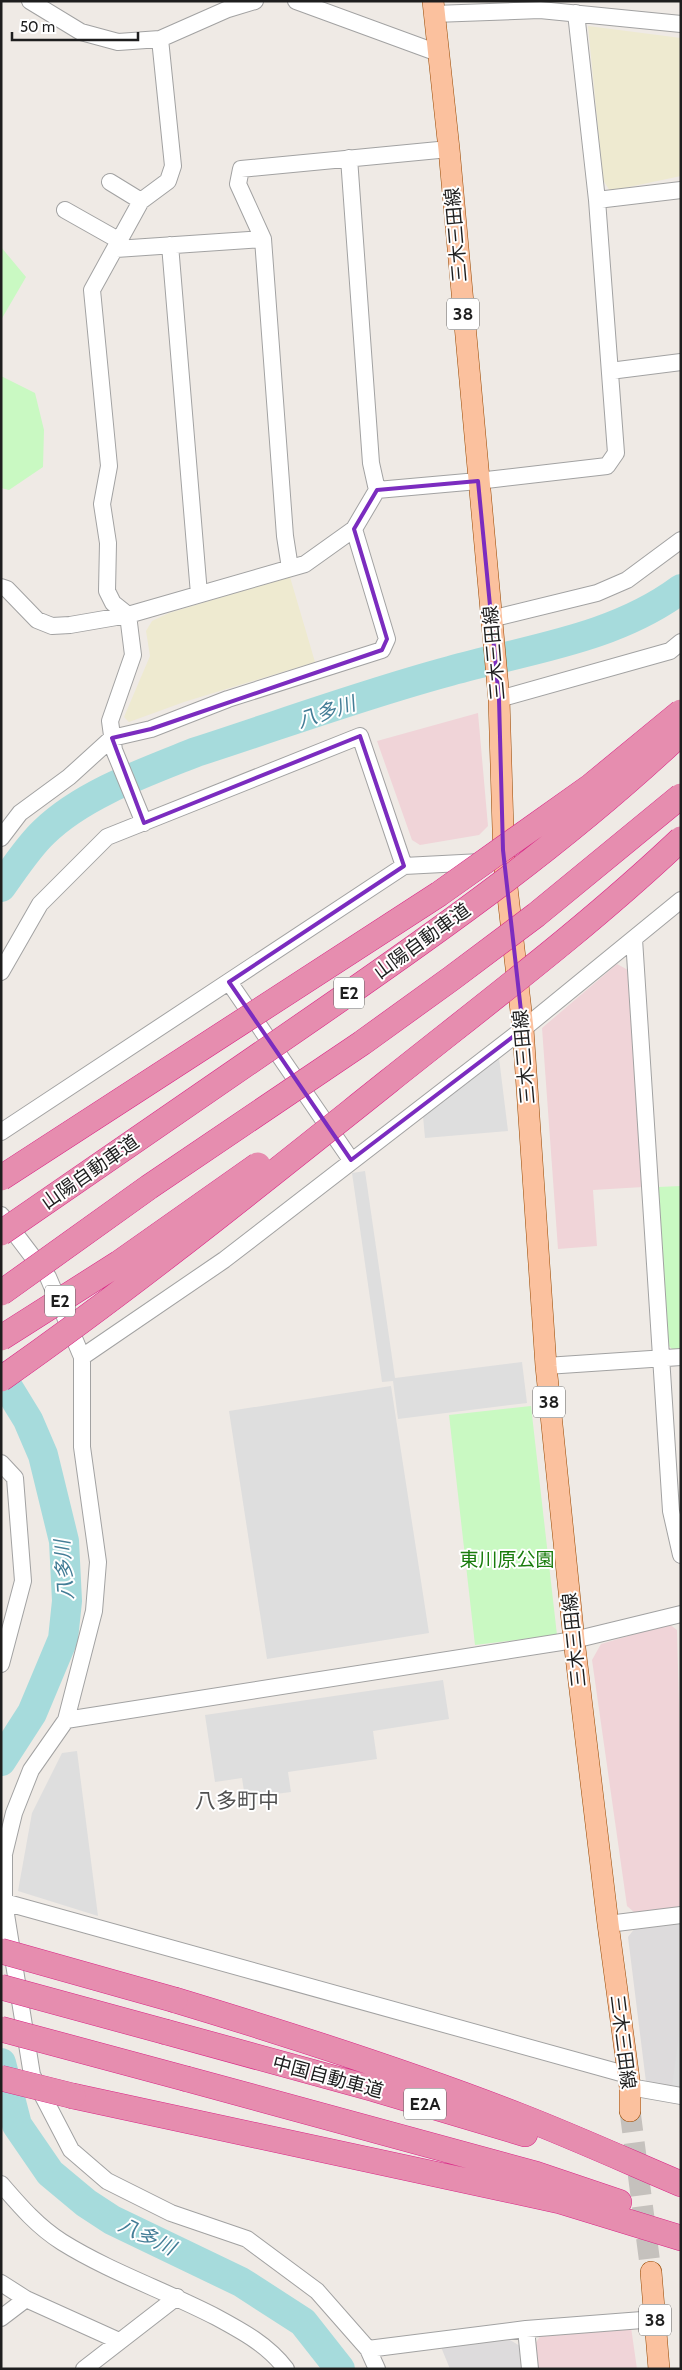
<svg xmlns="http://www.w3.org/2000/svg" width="682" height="2370" font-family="Cabin,'Noto Sans JP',sans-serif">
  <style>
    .residential { fill: #dddbdc }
    .commercial { fill: #f0d4d8 }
    .farmland { fill: #eeead0 }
    .park { fill: #c9f9c2 }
    .parking { fill: #dedede }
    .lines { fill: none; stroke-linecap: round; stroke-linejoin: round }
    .river { stroke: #a6dbdc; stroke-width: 30 }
    .major-tunnel { stroke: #c5c1bd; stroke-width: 21; stroke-dasharray: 21 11; stroke-linecap: butt }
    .minor-casing { stroke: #a2a2a2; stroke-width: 18 }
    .major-casing { stroke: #974802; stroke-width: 22 }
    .highway-casing { stroke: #d92686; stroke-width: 26 }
    .minor { stroke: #fff; stroke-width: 16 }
    .major { stroke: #fbc19e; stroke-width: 21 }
    .highway { stroke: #e68daf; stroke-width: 25 }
    .highway-bridge-casing { stroke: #d92686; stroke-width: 26; stroke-linecap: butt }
    .highway-bridge { stroke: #e68daf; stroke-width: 25 }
    .marked { fill: none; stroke: #7b2cbf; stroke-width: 4; stroke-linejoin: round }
    .labels { text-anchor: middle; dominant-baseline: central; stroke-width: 4; stroke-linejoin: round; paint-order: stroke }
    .shield { fill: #fff; stroke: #626262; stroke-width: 1 }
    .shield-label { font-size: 18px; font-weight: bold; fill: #1e1e1e }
    .street-label { font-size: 19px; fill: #1e1e1e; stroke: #fff }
    .park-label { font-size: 19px; fill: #197c0d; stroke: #fff }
    .water-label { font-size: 20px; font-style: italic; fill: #437d96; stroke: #fff }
    .quarter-label { font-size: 21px; fill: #515151; stroke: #fff }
  </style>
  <rect width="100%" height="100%" fill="#efeae5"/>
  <path class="residential" d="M681 1923V2091L646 2082 628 1937 635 1928Z
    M510 2340 520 2346 523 2369H450L441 2347Z"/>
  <path class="commercial" d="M478 713 488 826 479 835 420 845 412 840 377 741Z
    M617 964 628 970 643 1187 593 1190 597 1246 558 1249 542 1028Z
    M669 1624 677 1630 681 1779V1909L635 1913 627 1906 592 1660 601 1644Z
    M631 2327 637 2369H538L535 2344 541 2335Z"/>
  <path class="farmland" d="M588 26 681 38V176L610 191 603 180Z
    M290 577 315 662 184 702 129 722 124 717 150 656 146 631 152 621 169 613Z"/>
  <path class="park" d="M1 247 26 277 1 320Z
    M1 376 35 393 44 430 43 467 9 490 1 488Z
    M681 1186V1351H674L667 1344 658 1187Z
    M531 1406 557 1635 475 1645 449 1415Z"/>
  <path class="parking" d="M499 1058 508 1131 425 1138 423 1116Z
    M365 1171 395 1378 522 1362 527 1403 398 1419 393 1381 382 1382 352 1173Z
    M391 1386 429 1633 267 1659 229 1411Z
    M443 1680 449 1719 373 1731 377 1759 288 1772 291 1792 245 1798 242 1778 215 1782 205 1715Z
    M77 1751 98 1916 18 1891 32 1813 62 1753Z
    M681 2021V2088L672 2086Z"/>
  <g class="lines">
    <path class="river" d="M1 887C14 869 28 847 44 832 83 794 146 772 196 752 280 725 364 694 450 671 528 649 614 639 681 589
      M1 1376 28 1420 43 1455 64 1541 67 1601 63 1639 32 1713 1 1761
      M1 2063 17 2125 50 2173 86 2203 112 2220 241 2282 303 2322 340 2369"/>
    <path class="major-tunnel" d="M630 2111 651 2272"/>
    <defs>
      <path id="minor" d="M30 1 81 32 118 42 160 39 228 9 255 1
        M296 1 438 53
        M434 14 540 10 681 24
        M349 158 371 463 377 490
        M110 182 141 201
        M597 200 681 190
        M65 210 120 241
        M263 239 285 536 290 568
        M170 245 199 594
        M116 249 263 239 238 184 241 169 449 149
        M610 371 681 362
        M1 587 7 589 37 620 52 626 70 625 128 615 305 564 354 529
        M491 619 597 593 627 580 681 540
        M499 699 670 651 681 642
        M144 823 114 750 110 721 133 655 128 615 113 603 107 591 108 543 102 504 109 466 92 290 141 201 168 181 173 166 160 39
        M1 838 20 813 69 777 112 738 151 729 228 699 382 650 387 639 354 529 377 490 478 481 607 466 616 453 597 200 576 13
        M634 939 671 1511 681 1555
        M1 972 40 904 107 837 360 736 404 866 481 862
        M229 982 351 1160
        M1 1132 404 866
        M1 1215 48 1277 82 1357V1447L98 1562 94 1611 66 1720 31 1770 14 1813 4 1854V1902L32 2075 71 2150 107 2181 171 2213 247 2239 317 2291 368 2349 377 2369
        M82 1357 224 1260 523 1029 681 900
        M546 1366 681 1357
        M1 1463 15 1478 23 1581 1 1664
        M66 1720 574 1640 681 1614
        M4 1902 628 2075
        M608 1924 681 1915
        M630 2087 681 2096
        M1 2184C20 2206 38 2227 62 2242 110 2272 166 2291 216 2317 242 2331 268 2345 286 2369
        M1 2283 26 2299 119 2341
        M1 2318 26 2299
        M526 2329 530 2369
        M368 2349 526 2329 655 2319
        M84 2369 177 2297"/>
      <path id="major" d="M433 1 449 149 499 699 504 861 523 1029 546 1366 574 1640 608 1924 630 2087V2111
        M651 2272 659 2369"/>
      <path id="highway" d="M175 2000C291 2035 407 2072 520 2116 574 2137 627 2161 681 2184
        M166 2032 374 2089 525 2134
        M187 2079 536 2174 619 2202
        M73 2096 560 2201 681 2238"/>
    </defs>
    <use href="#minor" class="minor-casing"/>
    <use href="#major" class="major-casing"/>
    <use href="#highway" class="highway-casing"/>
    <use href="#minor" class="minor"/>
    <use href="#major" class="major"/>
    <use href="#highway" class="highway"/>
    <defs>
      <path id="highway-bridge" d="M1 1178 439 894 591 786 681 712
        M1 1233C106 1161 211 1089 316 1016 442 929 569 839 681 733
        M1 1293 149 1187 362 1043 452 978 536 915 681 796
        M1 1338 119 1263 258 1165
        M1 1379C135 1285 261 1183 389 1081 488 1002 589 926 681 839
        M1 1951 175 2000
        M1 1987 166 2032
        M1 2029 187 2079
        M1 2078 73 2096"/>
    </defs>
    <use href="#highway-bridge" class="highway-bridge-casing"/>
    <use href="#highway-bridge" class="highway-bridge"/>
  </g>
  <path class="marked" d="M478 481 499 699 503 850 523 1029 351 1160 229 982 404 866 360 736 144 823 112 738 151 729 382 650 387 639 354 529 377 490Z"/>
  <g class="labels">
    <g class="shield">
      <rect x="447" y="298.5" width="32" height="31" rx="4"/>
      <rect x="334" y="977.5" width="30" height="31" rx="4"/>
      <rect x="45" y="1285.5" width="30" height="31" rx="4"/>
      <rect x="533" y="1386.5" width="32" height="31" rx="4"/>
      <rect x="404" y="2088.5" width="42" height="31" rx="4"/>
      <rect x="639" y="2304.5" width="32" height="31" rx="4"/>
    </g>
    <g class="shield-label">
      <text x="463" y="314">38</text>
      <text x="349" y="993">E2</text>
      <text x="60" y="1301">E2</text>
      <text x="549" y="1402">38</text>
      <text x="425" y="2104">E2A</text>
      <text x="655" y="2320">38</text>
    </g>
    <g class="street-label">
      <text transform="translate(456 235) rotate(-95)">三木三田線</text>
      <text transform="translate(494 653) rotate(-95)">三木三田線</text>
      <text transform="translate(422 941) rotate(-36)">山陽自動車道</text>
      <text transform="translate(524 1057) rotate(-95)">三木三田線</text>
      <text transform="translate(90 1172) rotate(-35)">山陽自動車道</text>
      <text transform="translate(574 1640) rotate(-96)">三木三田線</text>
      <text transform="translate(623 2042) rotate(83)">三木三田線</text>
      <text transform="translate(328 2077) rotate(15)">中国自動車道</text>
    </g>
    <g class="park-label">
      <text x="507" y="1559">東川原公園</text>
    </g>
    <g class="water-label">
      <text transform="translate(326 712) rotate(-18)">八多川</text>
      <text transform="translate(64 1570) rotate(-94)">八多川</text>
      <text transform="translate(147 2236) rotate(26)">八多川</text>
    </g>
    <g class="quarter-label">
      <text x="237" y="1800">八多町中</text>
    </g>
  </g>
  <rect width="682" height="2370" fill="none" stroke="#1e1e1e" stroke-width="5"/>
  <path d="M12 32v8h126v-8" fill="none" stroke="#1e1e1e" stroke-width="2.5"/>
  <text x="20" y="32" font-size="15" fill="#1e1e1e" stroke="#ffffff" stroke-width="4" paint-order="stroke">50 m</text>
</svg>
